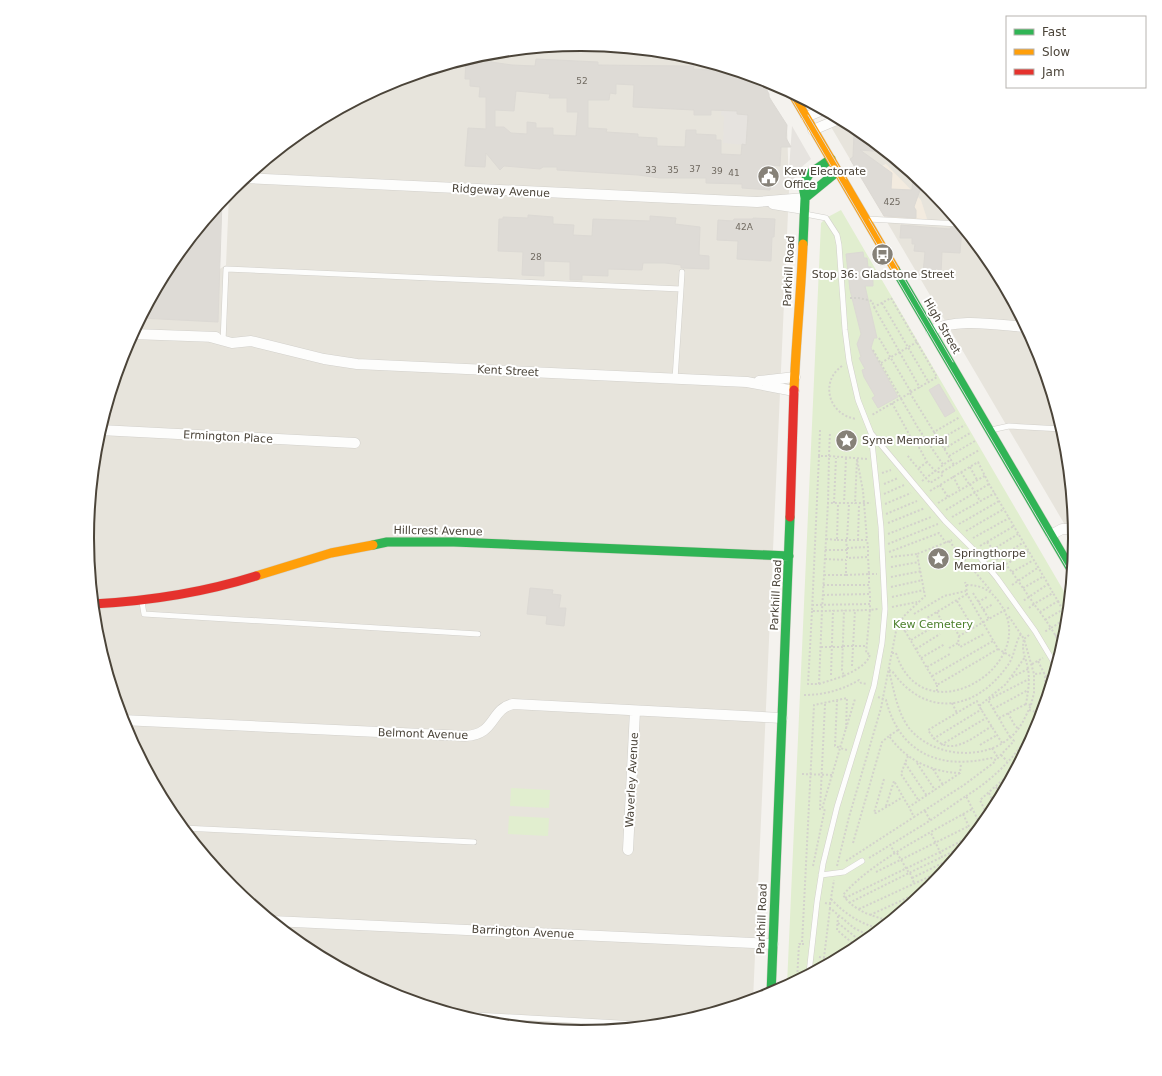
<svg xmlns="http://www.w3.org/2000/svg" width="1162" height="1076" font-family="'DejaVu Sans',sans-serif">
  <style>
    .residential { fill: #e7e4dc }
    .commercial { fill: #f3ebdf }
    .green { fill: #e1eecf }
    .parking { fill: #e6e3df }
    .building { fill: #dedbd6; stroke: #dcd9d4; fill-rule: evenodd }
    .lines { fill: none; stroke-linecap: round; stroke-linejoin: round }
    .lane-casing { stroke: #d2d0cb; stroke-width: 6 }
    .street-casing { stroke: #d2d0cb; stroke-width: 11 }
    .fast-casing { stroke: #d3cfc5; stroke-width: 10 }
    .slow-casing { stroke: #d3cfc5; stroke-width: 10 }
    .jam-casing { stroke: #d3cfc5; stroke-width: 10 }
    .path { stroke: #d3d2cc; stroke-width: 2; stroke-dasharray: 2 2; stroke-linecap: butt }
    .lane { stroke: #fdfdfc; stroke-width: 5 }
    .street { stroke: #fdfdfc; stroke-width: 10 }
    .fast { stroke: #30b455; stroke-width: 9 }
    .slow { stroke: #ff9f0a; stroke-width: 9 }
    .jam { stroke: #e5322d; stroke-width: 9 }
    .tram { stroke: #dbdbda; stroke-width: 1 }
    .labels { text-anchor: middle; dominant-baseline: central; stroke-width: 4; stroke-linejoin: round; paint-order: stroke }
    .number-label { font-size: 9px; fill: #706a61 }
    .poi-label { font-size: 11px; fill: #4b4439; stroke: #fff; text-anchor: start }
    .street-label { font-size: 11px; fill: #4b4439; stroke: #fff }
    .park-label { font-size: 11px; fill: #4a7f2a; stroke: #fff }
    .rim { fill: none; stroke: #4b4439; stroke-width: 2 }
  </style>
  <rect width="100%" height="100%" fill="#f4f2ee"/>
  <path class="residential" d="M581 44 678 54 761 79 783 124 787 125 789 190 753 1000 677 1023 581 1032 484 1022 392 994 306 949 232 887 170 812 125 727 96 634 87 538 97 441 125 349 140 321 226 265 229 195H227L232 189 307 127 392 82 485 53Z
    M820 108 856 127 930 189 992 264 1037 349 1066 442 1075 542 887 222 886 164 861 178Z"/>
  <path class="commercial" d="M886 164 921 200 929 225 887 222 861 178Z"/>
  <path class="green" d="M841 210 1069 600 1065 635 1037 727 992 813 930 887 855 949 787 985 821 223 826 218Z
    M511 788 550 790 549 808 510 806Z
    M509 816 549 818 548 836 508 834Z"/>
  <path class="parking" d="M722 73H729L728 111H737V114L758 115 746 145 723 143 724 116 721 115Z
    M792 126 811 159 798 170 789 190H770L771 169 789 170Z"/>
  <path class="building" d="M480 55V58L491 59V62L512 65 535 66 536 59 598 62V65L683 66H694L693 69 729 71V69L761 79 769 94V97L787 125 786 138 791 147H781L780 166 771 165 770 190 742 188V184L706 183V178H660L638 175 557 170V167H543L540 169 504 166 500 170 486 153 485 167 465 166 468 128 486 129V97H479L480 87 470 86V79H465L466 59ZM616 84 634 85 633 107 694 110V115H711V110L737 111V114L748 115 746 145 742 144 741 155 721 154V140H716V135L696 134V130H686L685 147 657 146V138L638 137V134L606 132 607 129 588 128V100H609L610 93 616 94ZM516 91 550 94 549 98H567V112H578L576 136 553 135V128H536V123L527 122V134L511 133 504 127H495V110L514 111Z
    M854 133H863L885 152 860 150 892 173 891 189 912 190 913 174 932 191 920 190 914 207 916 210V218L884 216 850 159 853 157Z
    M222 201 218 322 141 318 170 263Z
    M528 215 553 217V224L574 225 573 235 592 236 593 219 650 221V216L676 218 675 224 700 227 699 255 709 256V269L681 268V265L665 263H643L642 270 608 269V276L582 275V280H570V262L544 261V276L522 275 523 252 498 251 499 219H503V217L528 218Z
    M753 218 775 219 774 237H772L771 261 737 259 738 241 717 240 718 220 733 221 734 219H753Z
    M901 225 950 229V228L962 227 960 253 942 252 941 274 923 273 925 252 914 251 915 244H912V238H900Z
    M863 252 864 258H867L868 267H871L873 282V286H865L877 338H874L871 348 898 397 878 408 872 398 875 396 864 377 862 370 865 369 859 358 861 357 857 344 861 334 850 290 846 254Z
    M939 384 955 411 945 417 929 390Z
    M530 588 553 590 552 594 561 595 559 608H566L564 626 546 624 547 616 527 614Z"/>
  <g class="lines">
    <defs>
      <path id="lane" d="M805 214 826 218 837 235 839 245 845 330 849 361 858 400 871 433 881 527 885 609 882 643 874 686 837 807 823 864 817 902 809 973
        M868 219 959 224
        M681 289 682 272
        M223 342 226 269 681 289 675 379
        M991 430 1009 426 1062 429
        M871 433 945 521 974 550 997 578 1035 631 1056 666
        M142 602 144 614 478 634
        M183 828 474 842
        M821 875 844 872 862 861
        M458 1014 655 1025"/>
      <path id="street" d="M806 117 823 110
        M813 130 839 119
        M244 178 757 202 805 198
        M773 204 804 209
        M931 331C955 317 998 325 1026 327
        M133 334 216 337
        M210 337 232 343 251 341 324 359 357 364 747 382 794 391
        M759 381 795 377
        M100 430 355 443
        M1051 535 1062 529H1074
        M122 720 465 736C496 735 490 709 513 704L782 718
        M628 850 635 711
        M272 921 773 944"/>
      <path id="fast" d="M805 198 838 171
        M803 244 805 198 803 185 809 174 831 159
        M895 269 1072 571
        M373 545 387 542H454L789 556
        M771 994 790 517"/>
      <path id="slow" d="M792 93 895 269
        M794 390C796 341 801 293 803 244
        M256 576 331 553 373 545"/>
      <path id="jam" d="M790 517 794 390
        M93 604C149 601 202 593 256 576"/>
    </defs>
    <use href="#lane" class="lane-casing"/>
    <use href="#street" class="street-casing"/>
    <use href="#fast" class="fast-casing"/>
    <use href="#slow" class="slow-casing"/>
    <use href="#jam" class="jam-casing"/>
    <path class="path" d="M850 298H859L872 301 874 307 891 298 937 377 872 415
      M882 303 929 383
      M874 307 920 388
      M879 338 911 392
      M873 350 918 428 944 466
      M881 363 917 342
      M842 366C819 382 829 416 857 419
      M910 393 934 432 960 417
      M892 403 910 436 915 440 927 462 936 472H942L943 475 930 483 907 455
      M820 430 819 456H829L830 432
      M934 432 954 465
      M930 445 965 425
      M944 449 970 433
      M819 456 812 611H822L828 503
      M949 456 975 441
      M867 459 829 456 828 503H871
      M970 467 977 480
      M919 468 927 462
      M942 472 979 450
      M961 472 969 484
      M882 473 891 470
      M953 476 960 490
      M922 481 951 459
      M884 484 898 478
      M970 484 980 501
      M940 485 948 497
      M930 491 978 462 989 484 1048 584 1023 601
      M884 494 904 485
      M834 503 836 458
      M938 503 986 475
      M844 504 846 458
      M885 504 911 493
      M946 510 989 484
      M886 514 917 501
      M952 517 995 493
      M888 523 925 508
      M959 524 999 501
      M966 531 1004 509
      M888 534 931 517
      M973 538 1009 518
      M826 539 837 540 838 504
      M847 539 849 504
      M837 540H867L863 491 857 459 855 504
      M846 540 847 548 868 547 867 540
      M858 540 859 504
      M949 541 991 591
      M987 542 1012 572 1034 604 1053 593 1048 584
      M888 544 938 524
      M980 546 1014 526
      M847 548V558L868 557V547
      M825 550H847
      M889 552 939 533 946 543
      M986 554 1018 534
      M891 557 917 554
      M825 559 846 560
      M993 562 1024 542
      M1006 564 1029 551
      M891 567 919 562
      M1012 572 1034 560
      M824 575H846V560
      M846 575 869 574 868 557
      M891 577 922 571
      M823 585H869V574H877
      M966 585 967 594 998 649 937 685 905 631 967 594
      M1012 585 1039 567
      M891 587 923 580
      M1023 588 1044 576
      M973 593 989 619
      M823 595 870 594 869 585
      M892 597 924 590
      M957 601 973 628
      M1058 601 1067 618 1051 628 1062 647
      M978 602 987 597
      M812 605 870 604V594
      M892 607 917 602
      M1029 608 1034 604 1040 612 1058 601 1053 593
      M983 610 993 604
      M812 611 808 684H819L822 611 870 610V604
      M937 612 942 622
      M1040 612 1051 628 1044 632
      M914 614 944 596 966 591
      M1045 620 1062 610
      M897 626 905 631
      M1029 635 1024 639 1034 674 1044 673 1038 661
      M959 636 958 643 960 647 984 634
      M1055 636 1066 630
      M911 640 942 622 944 625 951 621 959 636 1010 607
      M843 646H867
      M821 647H843
      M949 648 958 643
      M916 649 940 634
      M998 649 1012 657
      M892 653H896C922 738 1041 666 1001 605 992 591 983 585 966 585L965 582
      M921 658 945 644
      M1032 664 1043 658
      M852 666 855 610
      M927 667 950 654
      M889 670 892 671C926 719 976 711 1008 665 1015 655 1015 642 1021 634
      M889 671C894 690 897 712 909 728 933 758 987 762 1014 734 1022 726 1026 715 1031 705L1026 704C1028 692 1030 681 1028 669 1026 657 1021 652 1024 639L1008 615
      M831 675 833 610
      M1046 675 1050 684
      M844 676C853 671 868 665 870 654L866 653 870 610 878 609
      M932 676 993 641
      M1012 677 1028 669
      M819 684 844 676 842 670 844 610
      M937 685V693
      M804 695C824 695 842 690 859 680L861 683 867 684
      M878 697 886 700C900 754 940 770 991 758L996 760 1014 741 1011 737
      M952 703 957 713
      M825 704 820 809H822L840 748 835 746 837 701
      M1031 705 1034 693V674
      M979 706 977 701 928 730C947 761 969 740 992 726
      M993 709 1028 690
      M1029 710 1039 713
      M1008 713 1015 726 1019 729
      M999 718 1026 704
      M898 730 889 736C906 760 931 772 960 773L961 763
      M1010 737 988 700 1029 679
      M933 739 982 709
      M1002 743 979 706 1006 684 1025 657
      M941 745 986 718
      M980 745 997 735
      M992 748 998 758
      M847 750 840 748 855 699
      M1001 755 1007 761
      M908 756 905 763 927 796
      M905 763 901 774 919 801
      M917 763 935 790
      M933 769 943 785
      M960 773 909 807 914 817 964 785 996 761
      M802 774 832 775
      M884 779 874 813H876L903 797 909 807
      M1004 780 1006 785
      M996 787 1001 795
      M989 793 995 806
      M966 796C1001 775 1040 734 1044 691 1045 685 1046 678 1044 673
      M886 806 894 781 903 797
      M925 811 930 820
      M963 814 973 835
      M988 817 980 800 1014 770
      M853 843 882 742 889 736
      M890 844 895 854
      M964 846 942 857 940 852 973 835
      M897 853 909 873 942 857
      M869 858 931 820 966 796 981 826
      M846 861 914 817
      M813 866 825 808
      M837 866 849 817 881 708 897 626 904 616 925 596 917 554 952 540
      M876 872 969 826
      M910 873 914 883
      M912 878 955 857
      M845 898 940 852 931 833
      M831 899C845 914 859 923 880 929
      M825 903 830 904V908L854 928 870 936
      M849 903 909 873
      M830 904 834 880
      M859 909 946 869
      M870 915 929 888
      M838 916 837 930 857 947
      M885 919 900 913
      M890 921C872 916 854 911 843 895 872 861 932 832 972 809
      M838 923 863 943
      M804 944H802L814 705 847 698 846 730
      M819 957 835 960
      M823 966 830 908
      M797 980 799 944H802"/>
    <use href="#lane" class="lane"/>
    <use href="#street" class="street"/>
    <use href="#fast" class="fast"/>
    <use href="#slow" class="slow"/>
    <use href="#jam" class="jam"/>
    <path class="tram" d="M787 91 1071 575
      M808 115 846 179
      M869 219 953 362"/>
  </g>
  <defs>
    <symbol id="civic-disc" viewBox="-11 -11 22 22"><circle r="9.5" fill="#868178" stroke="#fff"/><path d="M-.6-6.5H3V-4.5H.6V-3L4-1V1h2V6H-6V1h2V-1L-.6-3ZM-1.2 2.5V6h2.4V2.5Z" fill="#fff"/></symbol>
    <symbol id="bus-disc" viewBox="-11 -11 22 22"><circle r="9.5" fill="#868178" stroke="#fff"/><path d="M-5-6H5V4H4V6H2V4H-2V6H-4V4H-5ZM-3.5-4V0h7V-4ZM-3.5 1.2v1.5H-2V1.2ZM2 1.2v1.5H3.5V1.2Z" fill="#fff"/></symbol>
    <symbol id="sight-disc" viewBox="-11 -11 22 22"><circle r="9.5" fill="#868178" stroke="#fff"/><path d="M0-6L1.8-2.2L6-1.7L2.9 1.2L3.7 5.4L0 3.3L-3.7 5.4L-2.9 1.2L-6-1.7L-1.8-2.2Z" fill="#fff"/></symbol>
  </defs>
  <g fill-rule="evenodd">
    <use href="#civic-disc" x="756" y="164" width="25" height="25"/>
    <use href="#bus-disc" x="870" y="242" width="25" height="25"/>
    <use href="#sight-disc" x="834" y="428" width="25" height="25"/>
    <use href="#sight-disc" x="926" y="546" width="25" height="25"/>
  </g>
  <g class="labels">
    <g class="number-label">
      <text x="582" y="81">52</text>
      <text x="695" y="169">37</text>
      <text x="651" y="170">33</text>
      <text x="673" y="170">35</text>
      <text x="717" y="171">39</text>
      <text x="734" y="173">41</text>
      <text x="892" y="202">425</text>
      <text x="744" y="227">42A</text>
      <text x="536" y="257">28</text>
    </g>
    <g class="poi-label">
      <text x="784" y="171">Kew Electorate<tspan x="784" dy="13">Office</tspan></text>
      <text x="883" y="274" text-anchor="middle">Stop 36: Gladstone Street</text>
      <text x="862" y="440">Syme Memorial</text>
      <text x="954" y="553">Springthorpe<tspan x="954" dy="13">Memorial</tspan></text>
    </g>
    <g class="street-label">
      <text transform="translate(501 191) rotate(3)">Ridgeway Avenue</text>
      <text transform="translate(789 271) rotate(-87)">Parkhill Road</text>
      <text transform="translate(942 326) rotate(60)">High Street</text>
      <text transform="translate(508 371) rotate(3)">Kent Street</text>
      <text transform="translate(228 437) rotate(3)">Ermington Place</text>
      <text transform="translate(438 531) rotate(1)">Hillcrest Avenue</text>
      <text transform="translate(776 595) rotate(-87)">Parkhill Road</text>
      <text transform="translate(423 734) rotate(2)">Belmont Avenue</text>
      <text transform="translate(632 780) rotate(-87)">Waverley Avenue</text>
      <text transform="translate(762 919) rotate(-88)">Parkhill Road</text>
      <text transform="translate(523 932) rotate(3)">Barrington Avenue</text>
    </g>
    <g class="park-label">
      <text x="933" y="624">Kew Cemetery</text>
    </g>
  </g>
  <path d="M0 0H1162V1076H0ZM94 538a487 487 0 1 1 974 0a487 487 0 1 1-974 0Z" fill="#fff" fill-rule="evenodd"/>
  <path class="rim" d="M94 538a487 487 0 1 1 974 0a487 487 0 1 1-974 0Z"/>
  <rect x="1006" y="16" width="140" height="72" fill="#ffffff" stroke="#b7b4b0"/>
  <rect x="1014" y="29" width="20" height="6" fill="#30b455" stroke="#b7b4b0"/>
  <text x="1042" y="36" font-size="12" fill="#4b4439">Fast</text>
  <rect x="1014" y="49" width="20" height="6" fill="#ff9f0a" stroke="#b7b4b0"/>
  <text x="1042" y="56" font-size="12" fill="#4b4439">Slow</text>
  <rect x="1014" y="69" width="20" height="6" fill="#e5322d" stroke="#b7b4b0"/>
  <text x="1042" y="76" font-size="12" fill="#4b4439">Jam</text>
</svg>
